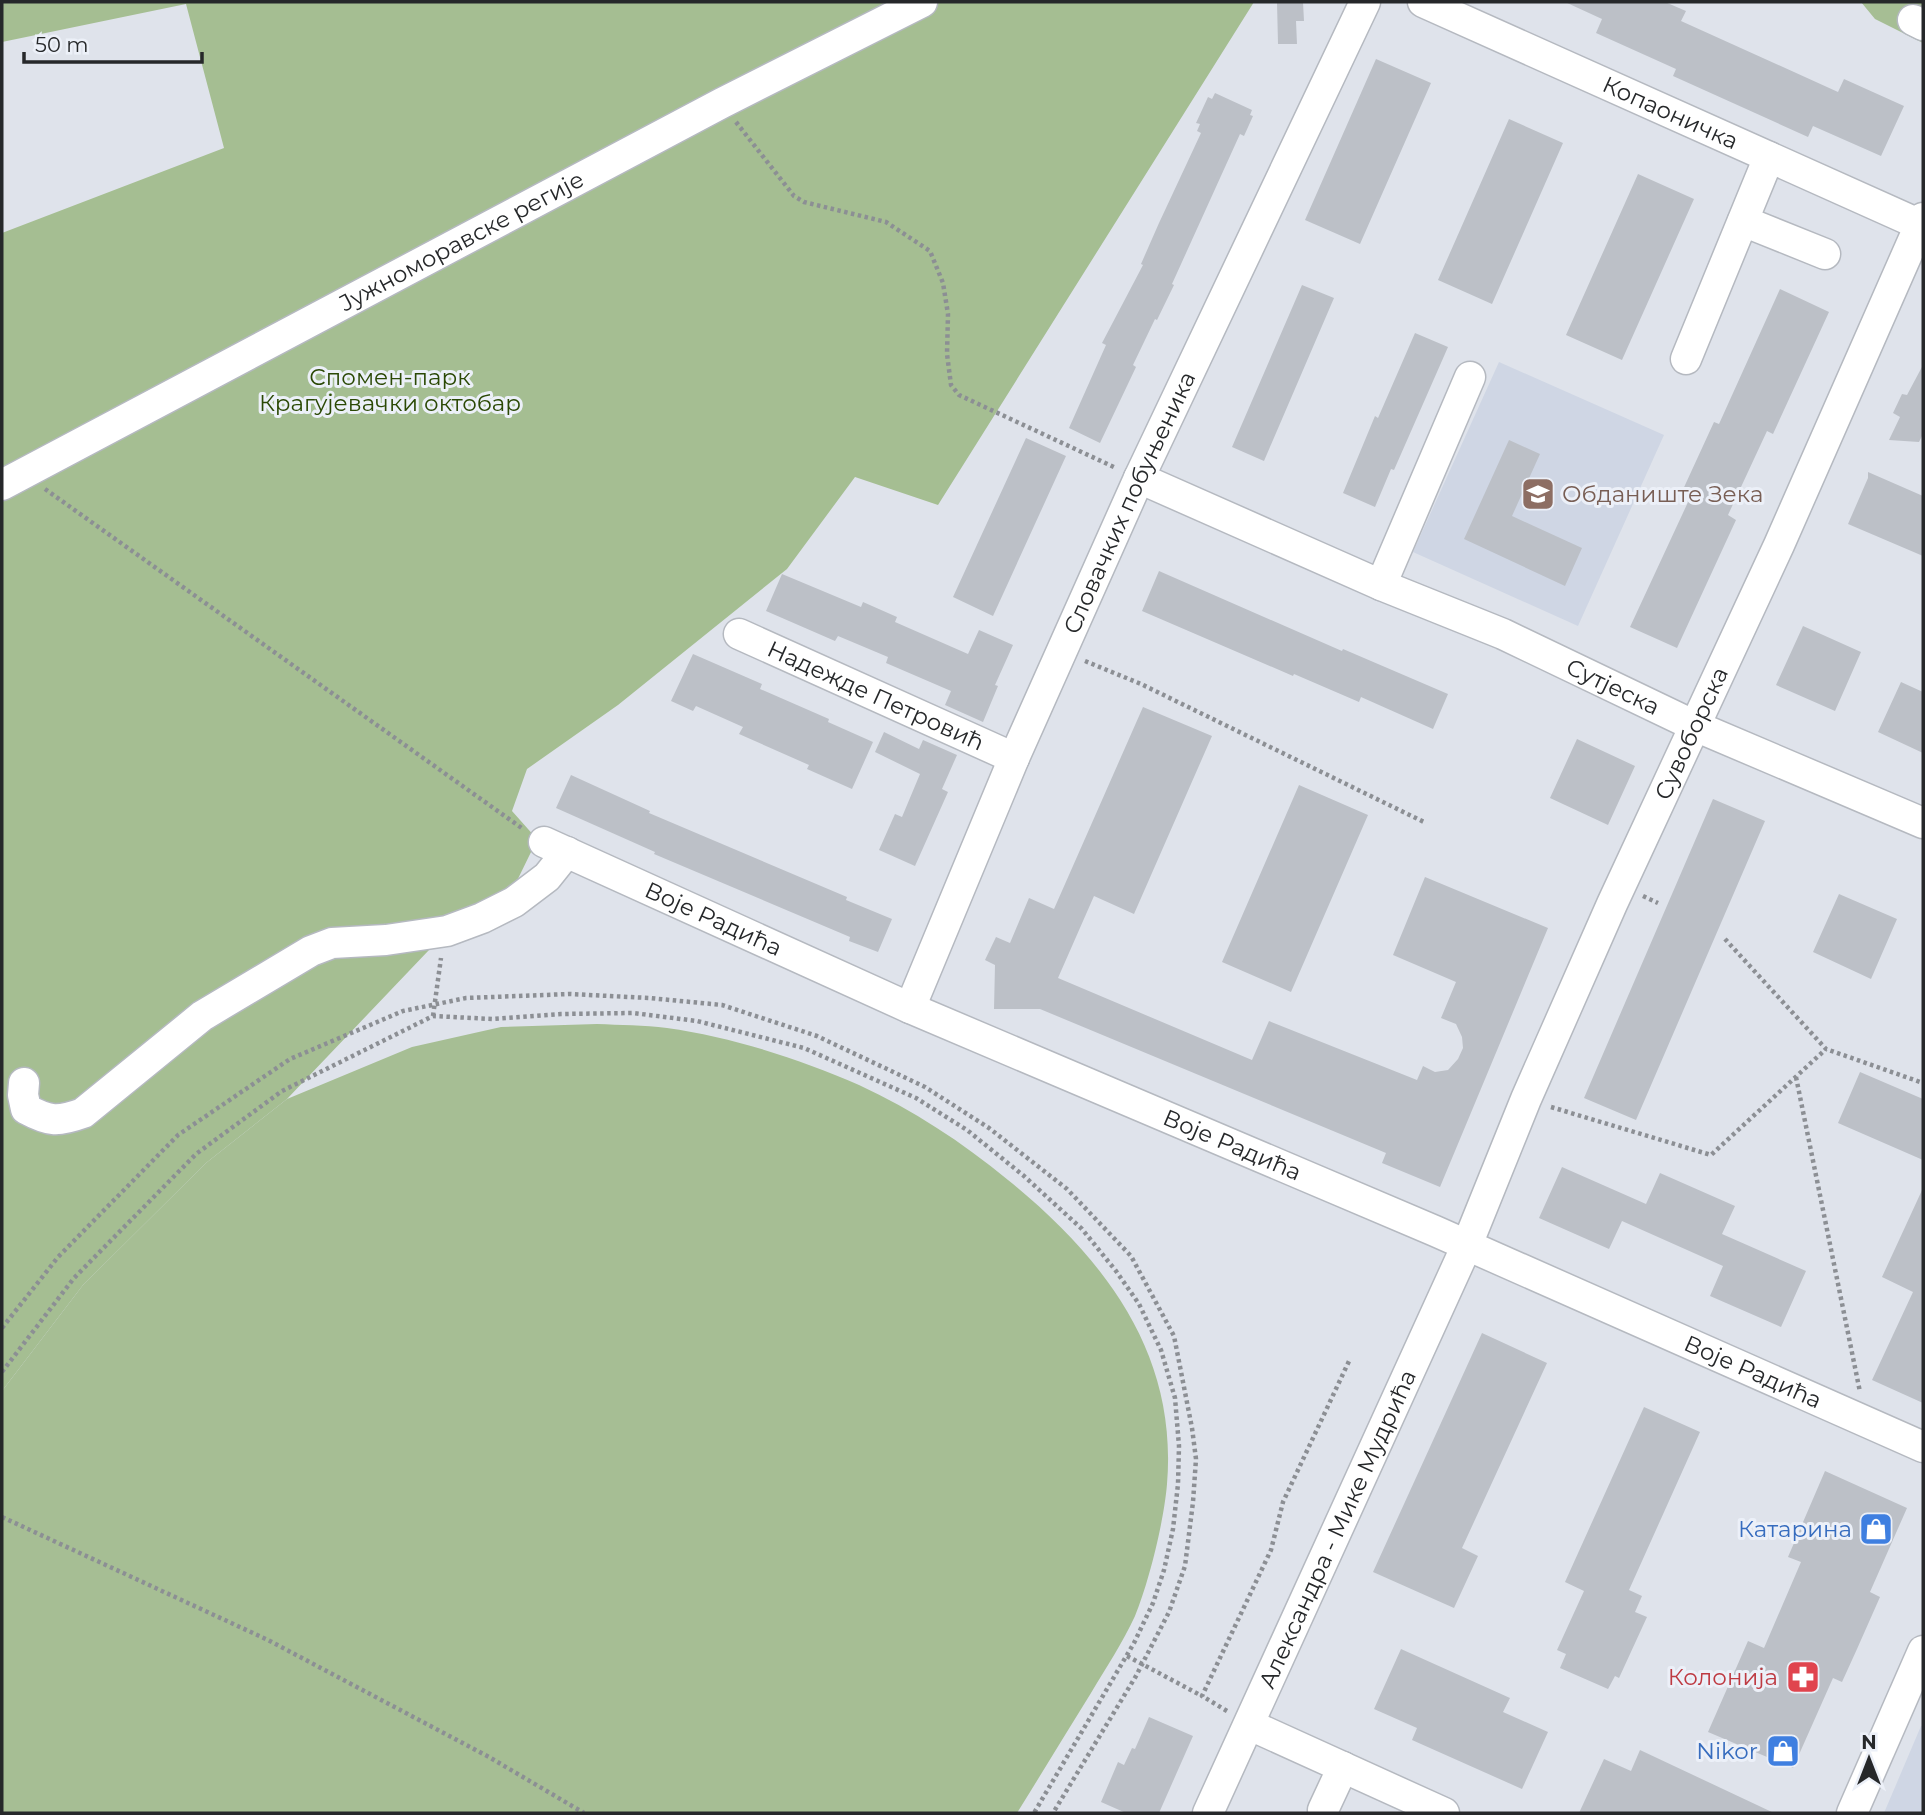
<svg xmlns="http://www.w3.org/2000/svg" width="1925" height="1815" font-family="Montserrat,sans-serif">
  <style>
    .built { fill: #cfd6e4 }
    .green { fill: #a6be94 }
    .forest { fill: #a5be92 }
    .building { fill: #bcc0c7 }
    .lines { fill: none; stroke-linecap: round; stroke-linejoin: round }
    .minor-casing { stroke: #b5b9c0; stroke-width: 33 }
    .path { stroke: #8c8f94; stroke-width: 4.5; stroke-dasharray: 3.5 3.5; stroke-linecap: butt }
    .minor { stroke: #fff; stroke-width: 30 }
    .labels { text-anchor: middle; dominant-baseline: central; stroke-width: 6; stroke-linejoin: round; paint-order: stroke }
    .street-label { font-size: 23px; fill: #26282a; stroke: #ecf0f8 }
    .park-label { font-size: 23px; fill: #2b4905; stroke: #ecf0f8 }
    .education-label { font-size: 23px; fill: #785e54; stroke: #ecf0f8; text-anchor: start }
    .shop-label { font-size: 23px; fill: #366cbe; stroke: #ecf0f8; text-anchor: end }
    .health-label { font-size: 23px; fill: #be3a42; stroke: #ecf0f8; text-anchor: end }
  </style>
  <rect width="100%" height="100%" fill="#dfe3eb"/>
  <path class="built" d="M1499 362 1664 435 1578 626 1413 552Z
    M1921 1726H1923V1813H1884Z"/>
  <path class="green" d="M1861 2H1923V43L1875 19Z
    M597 1024C620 1025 644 1025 667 1028 732 1037 800 1059 859 1085 913 1110 962 1142 1008 1180 1104 1258 1178 1353 1167 1484 1164 1521 1149 1582 1135 1616 1123 1642 1106 1668 1091 1693 1066 1733 1042 1773 1017 1813H2V1391L83 1285 206 1163 287 1099 412 1047 501 1027Z"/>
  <path class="forest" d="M2 2H1254L938 505 855 477 787 569 618 705 527 769 512 811 536 838 529 845 532 850 493 930 449 929 287 1099 206 1163 83 1285 2 1391V233L224 148 186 4 2 42Z"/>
  <path class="building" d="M1277 2H1303L1304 21H1296L1297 44H1278Z
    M1565 2H1665L1686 11 1681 21 1838 92 1844 79 1904 106 1881 156 1813 126 1808 137 1673 76 1676 69 1596 33 1602 19Z
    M1376 59 1431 83 1360 244 1305 220Z
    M1215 93 1252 110 1250 115 1253 116 1244 136 1240 134 1172 284 1174 285 1157 320 1155 319 1133 365 1136 367 1100 443 1069 428 1106 345 1102 343 1143 265 1141 264 1159 223 1201 133 1197 131 1200 124 1196 123 1208 97 1212 99Z
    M1509 119 1563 143 1492 304 1438 280Z
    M1638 174 1694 199 1622 360 1566 335Z
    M1302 285 1334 298 1264 461 1232 447Z
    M1780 289 1829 312 1773 434 1767 431 1728 515 1736 520 1677 648 1630 627 1689 500 1680 496 1714 422 1719 424Z
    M1415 333 1448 347 1394 470 1391 469 1375 507 1343 493 1375 416 1378 418Z
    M1923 365V434L1919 442 1889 440 1900 417 1893 413 1902 394 1907 395Z
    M1026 438 1066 456 993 616 953 597Z
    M1509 440 1540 454 1512 516 1582 548 1565 586 1464 539Z
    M1868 472 1923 496V556L1848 524 1868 478Z
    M1159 571 1342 651 1343 649 1448 694 1433 729 1361 697 1359 702 1294 674 1293 676 1142 611Z
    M782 574 861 607 863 602 897 617 895 622 968 654 979 630 1013 645 995 685 998 686 983 722 945 705 951 691 886 663 888 657 838 636 835 641 766 611Z
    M1803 626 1861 652 1835 711 1776 685Z
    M693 654 762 684 760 689 829 719 828 722 873 742 852 789 807 769 809 765 739 734 743 727 696 706 693 711 671 701Z
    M1901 682 1923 692V753L1878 732Z
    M1143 707 1212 736 1134 914 1094 896 1058 978 1252 1060 1269 1021 1417 1080 1423 1066 1435 1072 1448 1070 1458 1059 1463 1048 1462 1037 1456 1024 1441 1018 1456 982 1393 955 1425 877 1548 928 1440 1187 1382 1163 1386 1153 1040 1009H994L995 965 985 960 996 937 1010 943 1029 898 1054 909Z
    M884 732 919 749 923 740 957 755 942 789 948 792 915 866 879 850 895 814 902 817 920 774 875 752Z
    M1577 739 1635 766 1608 825 1550 798Z
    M571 775 650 811 649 813 847 897 846 900 892 919 878 952 849 941 850 937 654 854 655 852 556 808Z
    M1299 785 1368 815 1291 992 1222 962Z
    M1713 799 1765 821 1636 1120 1584 1098Z
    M1839 894 1897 919 1871 979 1813 952Z
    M1860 1072 1923 1099V1160L1838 1123Z
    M1562 1167 1646 1204 1660 1173 1735 1206 1722 1234 1806 1271 1781 1327 1710 1296 1723 1266 1622 1221 1609 1249 1539 1218Z
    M1923 1188V1403L1872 1380 1913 1292 1882 1277Z
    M1482 1333 1547 1363 1462 1548 1478 1556 1454 1608 1373 1572Z
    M1644 1407 1700 1432 1629 1590 1642 1596 1635 1612 1647 1617 1619 1678 1615 1676 1608 1689 1560 1668 1566 1654 1557 1650 1584 1591 1565 1582Z
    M1825 1471 1907 1508 1870 1592 1880 1597 1857 1649 1842 1682 1833 1678 1793 1768 1708 1732 1748 1641 1764 1648 1801 1562 1788 1557Z
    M1401 1649 1510 1698 1503 1712 1548 1732 1522 1789 1412 1740 1417 1728 1374 1709Z
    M1149 1717 1193 1736 1159 1813H1126L1101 1802 1118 1762 1124 1765 1132 1748 1135 1749Z
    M1640 1750 1774 1813H1579L1604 1759 1631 1771Z"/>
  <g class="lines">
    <defs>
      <g id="minor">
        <path id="s1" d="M1423 2 1923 226"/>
        <path d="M1913 20 1923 25"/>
        <path d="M1743 221 1825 254"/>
        <path d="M1686 359 1769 157"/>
        <path id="s2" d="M1139 478 1381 585 1503 634 1695 726 1923 823"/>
        <path id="s3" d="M2 485 722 103 922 2"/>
        <path d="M1381 585 1470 377"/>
        <path id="s4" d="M739 634 1014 758"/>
        <path id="s5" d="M544 842 910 1008 1435 1231 1923 1447"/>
        <path id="s6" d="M910 1008 1014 758 1139 478 1365 2"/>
        <path d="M24 1083 23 1095 26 1109C50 1122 58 1122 83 1113L202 1016 311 951 332 943 386 940 447 931 482 918 514 902 547 877 567 852"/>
        <path d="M1250 1725 1444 1813"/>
        <path d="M1323 1810 1343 1767"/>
        <path id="s7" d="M1208 1813 1467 1245 1526 1099 1612 904 1779 545 1923 218"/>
        <path d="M1852 1813 1923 1651"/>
      </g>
    </defs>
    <use href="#minor" class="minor-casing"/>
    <path class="path" d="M736 122 794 196 804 202 886 222 930 251 943 283 948 314 947 354 951 385 959 395 1116 468
      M45 489 523 829
      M1085 661 1141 684 1426 823
      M1643 896 1658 903
      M1725 939 1826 1049 1923 1083
      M433 1016 441 958
      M1796 1077 1860 1392
      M1551 1107 1711 1155 1826 1049
      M2 1328 58 1257 178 1135 290 1059 403 1011 466 998 570 994 649 998 722 1005 817 1036 925 1087 989 1128 1067 1189 1131 1256 1174 1336 1192 1428 1196 1459 1193 1502 1185 1566 1169 1612 1136 1676 1053 1813
      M2 1372 74 1278 196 1154 282 1091 433 1016 492 1019 561 1014 633 1013 697 1021 804 1048 916 1098 967 1130 1024 1176 1082 1229 1116 1271 1139 1304 1161 1350 1175 1398 1179 1446 1178 1484 1173 1529 1164 1570 1153 1603 1134 1643 1034 1813
      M2 1517 268 1640 489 1757 584 1813
      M1127 1656 1202 1696
      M1227 1711 1202 1696 1271 1550 1283 1502 1350 1359"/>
    <use href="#minor" class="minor"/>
  </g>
  <defs>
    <symbol id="school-square" viewBox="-11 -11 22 22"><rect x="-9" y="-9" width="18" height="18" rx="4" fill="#8d6e63" stroke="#ecf0f8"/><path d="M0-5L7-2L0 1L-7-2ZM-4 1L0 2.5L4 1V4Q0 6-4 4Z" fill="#fff"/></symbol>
    <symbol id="shop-square" viewBox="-11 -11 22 22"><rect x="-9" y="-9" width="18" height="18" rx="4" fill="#3f7fe0" stroke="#ecf0f8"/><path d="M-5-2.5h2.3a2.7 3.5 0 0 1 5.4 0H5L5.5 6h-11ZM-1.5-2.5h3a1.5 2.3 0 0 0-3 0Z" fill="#fff"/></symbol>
    <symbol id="pharmacy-square" viewBox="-11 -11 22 22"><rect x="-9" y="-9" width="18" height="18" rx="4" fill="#e0444e" stroke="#ecf0f8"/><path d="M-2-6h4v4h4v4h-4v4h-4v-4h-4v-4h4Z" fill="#fff"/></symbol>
  </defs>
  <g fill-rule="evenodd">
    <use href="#school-square" x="1519" y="475" width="38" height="38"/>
    <use href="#shop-square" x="1857" y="1510" width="38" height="38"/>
    <use href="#pharmacy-square" x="1784" y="1658" width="38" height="38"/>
    <use href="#shop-square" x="1764" y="1732" width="38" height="38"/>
  </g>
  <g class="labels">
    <g class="street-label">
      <text stroke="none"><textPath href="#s1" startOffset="271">Копаоничка</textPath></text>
      <text stroke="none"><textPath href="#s3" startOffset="520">Јужноморавске регије</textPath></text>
      <text stroke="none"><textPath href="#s6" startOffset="551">Словачких побуњеника</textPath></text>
      <text stroke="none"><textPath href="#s2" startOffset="518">Сутјеска</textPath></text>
      <text stroke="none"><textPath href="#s4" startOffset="150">Надежде Петровић</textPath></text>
      <text stroke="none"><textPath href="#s7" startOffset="1183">Сувоборска</textPath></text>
      <text stroke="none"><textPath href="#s5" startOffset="186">Воје Радића</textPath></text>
      <text stroke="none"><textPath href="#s5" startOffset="752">Воје Радића</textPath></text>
      <text stroke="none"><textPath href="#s5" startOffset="1320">Воје Радића</textPath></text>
      <text stroke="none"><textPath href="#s7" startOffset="312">Александра - Мике Мудрића</textPath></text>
    </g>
    <g class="park-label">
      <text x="390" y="377">Спомен-парк<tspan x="390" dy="26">Крагујевачки октобар</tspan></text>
    </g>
    <g class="education-label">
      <text x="1562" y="494">Обданиште Зека</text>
    </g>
    <g class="shop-label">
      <text x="1852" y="1529">Катарина</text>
      <text x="1758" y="1751">Nikor</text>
    </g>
    <g class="health-label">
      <text x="1778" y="1677">Колонија</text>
    </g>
  </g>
  <rect width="1925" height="1815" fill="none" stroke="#26282a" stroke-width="7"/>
  <g transform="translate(1869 1759)" stroke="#ecf0f8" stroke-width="5" paint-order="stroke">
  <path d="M0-5L12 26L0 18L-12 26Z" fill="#26282a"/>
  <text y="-10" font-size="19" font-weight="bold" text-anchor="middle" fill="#26282a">N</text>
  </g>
  <path d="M24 52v10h178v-10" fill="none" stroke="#26282a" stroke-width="3.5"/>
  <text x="35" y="52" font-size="21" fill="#26282a" stroke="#ecf0f8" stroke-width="5" paint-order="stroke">50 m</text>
</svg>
